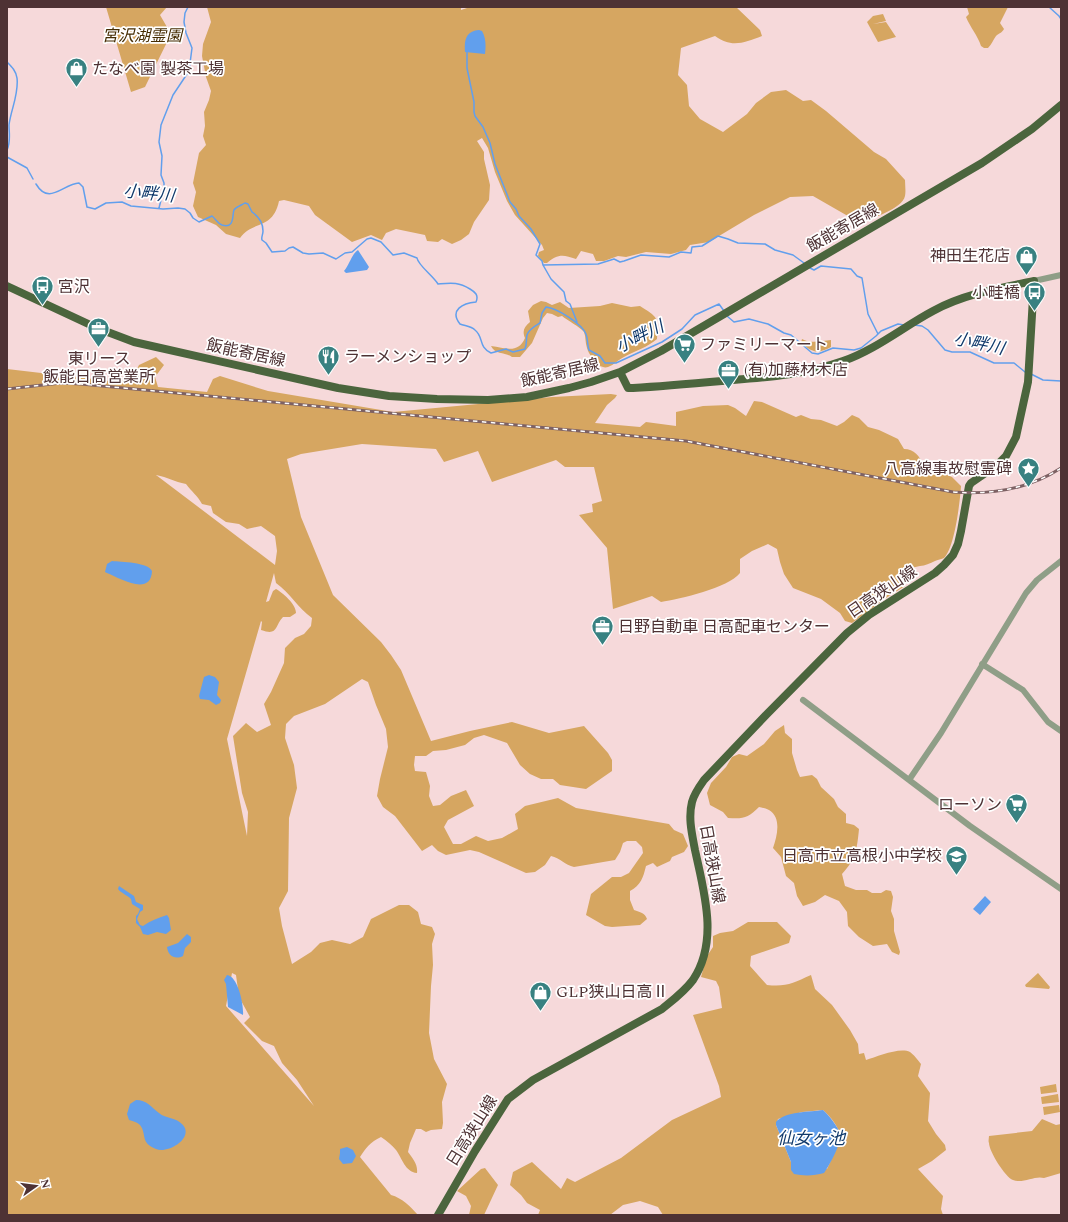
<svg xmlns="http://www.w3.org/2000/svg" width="1068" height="1222" font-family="Spectral,'Noto Sans JP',serif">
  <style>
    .green { fill: #d6a661; fill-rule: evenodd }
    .water { fill: #619fed }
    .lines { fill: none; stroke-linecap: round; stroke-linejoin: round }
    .stream { stroke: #619fed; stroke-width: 1.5 }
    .minor { stroke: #8f9e87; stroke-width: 6 }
    .major { stroke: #4b653d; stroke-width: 8 }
    .rail-casing { stroke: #7d6163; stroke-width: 3 }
    .rail { stroke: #fff; stroke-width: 1.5; stroke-dasharray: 4.5; stroke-linecap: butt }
    .labels { text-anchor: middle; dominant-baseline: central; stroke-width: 3.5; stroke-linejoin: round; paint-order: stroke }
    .park-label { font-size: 16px; font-style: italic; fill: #452c02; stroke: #fff }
    .poi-label { font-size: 16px; fill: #4e3234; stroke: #fff; text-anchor: start }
    .street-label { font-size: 16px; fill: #4e3234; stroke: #fff }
    .water-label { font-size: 17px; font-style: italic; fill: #10396b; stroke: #fff }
  </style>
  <rect width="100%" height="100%" fill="#f6d9da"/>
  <path class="green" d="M106 7H167L160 15 171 34 145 87 131 92Z
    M207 7H461V10L470 7H736L760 30 762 36C744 43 731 48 715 36L681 48 678 75 687 85 689 106 700 119 723 132 747 114 756 103 771 92 786 90 803 101 811 100 826 111 874 152 886 159 905 180C905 185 906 191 905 196 902 209 872 218 860 223L813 196 790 197 754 215 709 242 690 245 686 250 671 254 646 252 626 257 618 256 604 261H596L593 254 581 251 576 259C563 254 557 254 547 263H544L538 256 539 252 544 250 542 245 515 215 507 201 495 172 488 148 482 138 477 141 484 152V159L490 185 489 200 474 222 469 234 461 240 452 244 442 239 438 242 427 241 425 235 396 229 386 233 382 240 371 235 352 242 315 215 309 206 284 200 279 201C273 230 253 220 240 238L226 234 216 225 198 217 193 206 196 192 193 183 199 153 206 145 203 136 205 126 204 112 209 100 211 91 206 77 202 56 203 44 211 22Z
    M967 7H1008L1000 23 1004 29C1002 33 999 33 996 36 993 40 992 44 988 48H984L981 46C978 36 970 27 966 17L969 14Z
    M883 14 886 21 873 24 886 22 896 37 878 42 867 22 873 16Z
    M541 301 546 302 552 305 560 302 569 308 600 306 612 303 631 307 640 306C659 318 658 317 657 339 648 347 635 351 624 357 619 359 614 365 608 367 599 370 589 355 587 348 585 342 586 337 584 332 580 327 567 320 562 316L558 317 552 314 547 313 543 318 532 343 520 357H512C506 352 495 355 491 346 506 348 518 354 525 338 522 331 524 327 530 322L528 311 533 305Z
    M802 339C810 344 822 341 831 340V347C818 354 813 353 801 343Z
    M156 357 164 365 155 377 158 387 207 392 213 379 220 376 268 391 393 412 552 397 611 394 617 395 615 398 607 405 595 423 640 427 646 422 676 426V412L703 406 728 405 735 408 746 416 754 401 762 402 796 417 801 415 811 419 821 420 837 426 844 422 852 415 859 418 868 427 879 430 898 439 904 449C914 449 920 456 923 465L952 477 961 486C960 501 955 547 944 558 942 559 937 560 935 561 930 563 925 566 920 566 910 568 906 569 901 579L904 583 905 586 886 598 852 623 845 621 840 613 821 599 793 588 784 574 780 562 777 549 768 544 752 551 740 559V573C728 588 680 599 661 602L652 596 613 609 607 548 579 515 593 512 592 504 602 501 594 467H565L556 460 492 482 478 451 444 462 436 449 362 444 301 454 287 459 301 517 333 595 381 642 391 655 401 670 431 741 470 731 512 722 549 733 584 726 608 753 612 760V771L586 789 560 785 553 779H541L530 774 520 765 507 743 484 735 474 738 465 745 446 750 433 751 426 756H415L414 765 415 771 426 772 430 786 429 796 433 806 440 805 451 796 466 790 474 806 448 820 444 827 453 844H461L476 836 488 841 502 838 518 829 515 814 525 806 558 798 576 808 669 824 674 830 683 834 688 846 684 852 672 857 670 861 657 867 653 863 646 866C643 878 641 885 630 891V900L634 910C640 912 645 913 647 919L640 925 612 927 605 926 586 915 591 894 612 877H621L629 873 643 853 642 847 636 841H627L623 843 620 852 615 860 574 867C565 865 560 858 551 856L545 865 535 872 526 873 479 852 470 850 446 855 438 851 432 845 422 851 395 816 383 807 377 796 380 779 388 747 386 729 376 705 368 682 362 679 325 704 294 716 286 724 285 738 294 765 297 788 289 818 288 891 279 908 282 926 292 964 311 952 320 943 332 940 350 944 363 937 371 919 399 905H409L418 912 421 924 432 927 435 934 432 944 433 965 431 986 429 1033 434 1059 447 1084 442 1102 443 1123 442 1129 431 1130 426 1132 421 1129H416L410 1143 408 1152C413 1159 418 1164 417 1173 405 1172 402 1158 396 1150 392 1145 387 1141 381 1137 370 1142 366 1148 360 1157L391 1195C402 1198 410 1206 418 1215H7V369L118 382 133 377 139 365ZM156 475C168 477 174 482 186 484 191 491 198 496 202 504L211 506 213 513 226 522 239 524 247 529 261 526 275 536 277 551 275 565ZM274 573 276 583C290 593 298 608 312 618L311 626 304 634 295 638 285 648 284 663 271 692 264 704 271 725 257 732 246 723 233 736 242 793 248 812 247 836 227 739 261 621 262 622 261 630C278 636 274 627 283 617H290L296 613C296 604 283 593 276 589L273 591 269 601 266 602ZM232 973 236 975 239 997 250 1017 244 1023 262 1041 274 1046 282 1063 297 1080 314 1106 226 1006Z
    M784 725 785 733 792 739V753L797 770 800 777 812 775 817 779 821 787 834 799 838 807 846 814V823L854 825 859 829C857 849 856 859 842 874L845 886 856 890H867L872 893H881L886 890 891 891 893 897 891 911 894 919V931L900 952 899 955 892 952 887 944 873 946 859 937 848 926 847 912 839 901 825 895 815 902 803 906 797 896 794 883 786 876 781 857 773 848C777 836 782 818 769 810 766 808 762 808 759 807 748 818 744 819 728 818L723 812 710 805 707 793 711 783 726 767 732 757 739 754 747 756 764 744 775 731Z
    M748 922H777L791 936 789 943 751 956 750 966 767 985C787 987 793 983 811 975L815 989 832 1005 850 1030 858 1044 859 1054 864 1053 866 1060C877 1057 899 1047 910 1052 913 1054 918 1060 921 1064L918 1076 930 1093 928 1121 936 1134 945 1145 946 1150 932 1161 918 1169 943 1196 941 1209 943 1215H663L658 1207 640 1201 623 1205 610 1215H538L540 1210 527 1203 521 1195 510 1185 513 1172 532 1162 561 1189 567 1178 575 1182 621 1158 672 1120 721 1097 719 1086 693 1015 722 1008 719 987 716 981 701 977 707 956 713 947V936L720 933 733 931ZM823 1110C831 1117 842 1130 840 1141L827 1169 791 1170V1162L776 1125 778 1119 802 1112Z
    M1038 973 1050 987 1049 989 1026 987 1025 985Z
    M1056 1084 1057 1092 1041 1094 1040 1087Z
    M1058 1094 1059 1102 1042 1104 1041 1097Z
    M1059 1105 1060 1112 1044 1115 1043 1107Z
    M1042 1119 1056 1125 1061 1124V1173L1044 1178C1035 1175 1023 1184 1013 1180 1005 1177 989 1151 989 1143 988 1141 989 1138 989 1136L1032 1131Z
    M485 1168 498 1185 484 1215H469L471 1206 466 1196 457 1191 481 1169Z"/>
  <path class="water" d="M479 30 482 31C486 38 486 46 485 54L465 52C464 40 466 31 479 30Z
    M358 250 369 267 367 270 346 273 344 271C350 264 351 255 358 250Z
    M112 561C121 562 148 562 152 571 151 597 119 578 107 573L105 572 107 564Z
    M209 675 215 677 219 682 217 695 221 700 220 703 216 705 209 700 200 699 199 696 204 677Z
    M119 886 134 896 136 902 143 905V910L140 912 137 919 140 925 143 926C150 921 158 918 167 915L169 918 171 930 166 934 157 932 148 935 143 934 140 927 136 923V916L138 914 140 909 132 904 131 899C127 895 121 893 118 889Z
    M985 896 991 902 980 915 973 909Z
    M187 934 191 937V942L185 948 183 956C175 960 168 956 167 947L178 943Z
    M227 975C238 976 244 1005 243 1015L228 1007 226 984 224 980Z
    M136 1100C147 1100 151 1107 159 1113 166 1119 176 1117 183 1125 194 1138 168 1154 156 1149 140 1143 147 1134 140 1125 137 1122 132 1121 129 1120L127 1114 130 1104Z
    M823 1110C828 1114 838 1127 840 1133 843 1141 829 1166 824 1173 814 1176 803 1176 794 1174L791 1170V1162L776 1125V1122C785 1111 810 1112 823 1110Z
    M347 1147 353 1150 356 1156 352 1163 343 1164 339 1159 340 1153V1149Z"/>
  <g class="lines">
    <path class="stream" d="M1049 7 1059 16 1061 19
      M467 52V68L474 102V112L475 116 483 127 490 143 495 164 510 202 516 209 519 216 531 229 540 244 536 255 542 261 543 265 598 264 614 259 620 262 624 261 641 255 669 257 681 252 691 253 692 247 702 246 718 236 728 239 738 243 765 244 775 250 793 255 804 263
      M7 62C12 67 16 71 17 78 19 94 11 109 9 125 9 133 11 142 7 150
      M7 157 27 168 33 179
      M36 184C49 206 63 184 79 183L83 187 87 207 95 209 106 203 122 202 131 206 163 209 178 208 185 209 190 213 193 218 199 222 212 216C216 219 217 223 222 225 235 229 232 215 234 210 236 207 242 205 245 203L248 204 252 212C258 216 263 223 263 231 263 235 261 237 262 240L266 243 272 252 285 251 289 248 293 247 303 253 309 254 323 253 336 259 345 253 352 252 367 239 371 238 381 242 393 255 404 253 417 258C418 265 433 276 438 284 452 283 458 282 470 289 475 292 479 295 476 302 463 303 449 310 460 324 465 326 471 326 475 330 484 337 478 347 491 353L506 349 513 352 525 349C527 344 526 340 527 335 529 329 535 326 540 323L542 313 546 307C557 308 582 324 586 334 588 339 587 344 589 350L600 356 605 363H616L662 342 682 329 695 315 719 304 724 311
      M159 208 164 188V183L161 175 162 156 159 142 161 125 173 95 189 71 192 48 186 33 184 22 185 13 188 7
      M543 265 551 279 564 292 566 301 570 304 577 322
      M810 268 814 270 821 266 851 269 857 276 862 278 868 314 878 334
      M727 316 734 322 749 319 768 324 784 333 791 335 812 353 818 354 833 348 854 350 861 348 876 336 881 331 898 324 904 325
      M914 325 922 326 928 330 945 350 952 352H970L994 363H1014L1025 372
      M1031 374 1043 380 1061 381"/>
    <path class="minor" d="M1034 281 1061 275
      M982 664 1023 690 1048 722 1061 731
      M803 700 970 826 1061 889
      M909 780 941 733 1026 593 1037 580 1061 561"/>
    <path class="major" d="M7 286 97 328 134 342 338 388 389 396 437 399 488 400 527 397 569 388 591 382 620 372 661 351 982 163 1032 129 1061 105
      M438 1215 475 1151 508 1099 533 1080 662 1009C673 1000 684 992 693 980 719 941 704 892 695 850 692 834 688 818 692 802 694 794 699 787 704 780L767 714 847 633 869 615 935 573 944 565 953 555 958 544 961 531 969 486 971 483 997 465 1006 456 1016 437 1028 382 1034 281C1000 288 964 294 933 311 903 327 875 350 843 361 806 374 771 377 733 380 699 383 666 386 633 388H628L620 372"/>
    <defs>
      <path id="rail" d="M7 389 61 383 81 384 686 441 953 492C990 495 1029 489 1061 468"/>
    </defs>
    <use href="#rail" class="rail-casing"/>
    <use href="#rail" class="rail"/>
  </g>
  <defs>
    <symbol id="shop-pin" viewBox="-11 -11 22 30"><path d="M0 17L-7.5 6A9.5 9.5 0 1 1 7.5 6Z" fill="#388181" stroke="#fff"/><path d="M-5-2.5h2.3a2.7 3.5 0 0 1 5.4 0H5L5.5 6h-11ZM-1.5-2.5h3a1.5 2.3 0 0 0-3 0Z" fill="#fff"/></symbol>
    <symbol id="bus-pin" viewBox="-11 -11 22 30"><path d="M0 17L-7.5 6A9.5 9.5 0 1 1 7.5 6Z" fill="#388181" stroke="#fff"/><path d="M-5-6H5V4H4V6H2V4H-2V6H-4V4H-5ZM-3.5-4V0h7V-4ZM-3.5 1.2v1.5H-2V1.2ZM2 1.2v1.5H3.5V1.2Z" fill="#fff"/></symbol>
    <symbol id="office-pin" viewBox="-11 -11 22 30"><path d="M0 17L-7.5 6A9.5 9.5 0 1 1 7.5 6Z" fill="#388181" stroke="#fff"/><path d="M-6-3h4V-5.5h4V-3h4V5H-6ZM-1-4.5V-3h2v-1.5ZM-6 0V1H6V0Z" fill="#fff"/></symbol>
    <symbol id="supermarket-pin" viewBox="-11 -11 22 30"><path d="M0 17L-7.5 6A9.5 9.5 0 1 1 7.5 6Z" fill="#388181" stroke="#fff"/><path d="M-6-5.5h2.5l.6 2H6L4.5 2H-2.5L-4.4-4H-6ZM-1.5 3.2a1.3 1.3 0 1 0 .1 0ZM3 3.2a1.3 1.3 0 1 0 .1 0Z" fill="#fff"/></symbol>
    <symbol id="restaurant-pin" viewBox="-11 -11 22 30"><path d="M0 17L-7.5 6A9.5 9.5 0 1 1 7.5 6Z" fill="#388181" stroke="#fff"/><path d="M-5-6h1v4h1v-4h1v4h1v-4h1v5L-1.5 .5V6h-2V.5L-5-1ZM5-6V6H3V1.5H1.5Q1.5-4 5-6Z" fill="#fff"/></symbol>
    <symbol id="sight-pin" viewBox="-11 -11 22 30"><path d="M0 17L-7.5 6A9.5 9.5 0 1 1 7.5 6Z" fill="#388181" stroke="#fff"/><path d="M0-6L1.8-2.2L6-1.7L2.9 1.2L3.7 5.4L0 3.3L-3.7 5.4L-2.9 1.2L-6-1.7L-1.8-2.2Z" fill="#fff"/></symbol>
    <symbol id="school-pin" viewBox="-11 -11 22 30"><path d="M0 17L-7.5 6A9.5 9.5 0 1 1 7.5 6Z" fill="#388181" stroke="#fff"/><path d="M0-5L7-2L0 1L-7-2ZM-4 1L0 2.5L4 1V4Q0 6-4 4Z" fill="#fff"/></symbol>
  </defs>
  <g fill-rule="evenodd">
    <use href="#shop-pin" x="64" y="56" width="25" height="34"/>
    <use href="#shop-pin" x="1014" y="244" width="25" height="34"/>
    <use href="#bus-pin" x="30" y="274" width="25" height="34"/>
    <use href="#bus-pin" x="1022" y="280" width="25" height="34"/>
    <use href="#office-pin" x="86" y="316" width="25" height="34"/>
    <use href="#supermarket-pin" x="672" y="332" width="25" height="34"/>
    <use href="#restaurant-pin" x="316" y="344" width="25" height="34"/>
    <use href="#office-pin" x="716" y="358" width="25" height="34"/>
    <use href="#sight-pin" x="1016" y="456" width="25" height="34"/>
    <use href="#office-pin" x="590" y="614" width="25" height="34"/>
    <use href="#supermarket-pin" x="1004" y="792" width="25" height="34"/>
    <use href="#school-pin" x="944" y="844" width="25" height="34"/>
    <use href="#shop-pin" x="528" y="980" width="25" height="34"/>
  </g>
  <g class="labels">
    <g class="park-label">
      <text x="142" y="36">宮沢湖霊園</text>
    </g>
    <g class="poi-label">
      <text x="92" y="69">たなべ園 製茶工場</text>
      <text x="1010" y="256" text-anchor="end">神田生花店</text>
      <text x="58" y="287">宮沢</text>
      <text x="1020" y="293" text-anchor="end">小畦橋</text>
      <text x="700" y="345">ファミリーマート</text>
      <text x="344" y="357">ラーメンショップ</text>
      <text x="99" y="359" text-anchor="middle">東リース<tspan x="99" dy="18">飯能日高営業所</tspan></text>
      <text x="744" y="370">(有)加藤材木店</text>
      <text x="1012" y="469" text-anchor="end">八高線事故慰霊碑</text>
      <text x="618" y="627">日野自動車 日高配車センター</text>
      <text x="1002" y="805" text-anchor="end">ローソン</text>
      <text x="942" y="856" text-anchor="end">日高市立高根小中学校</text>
      <text x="556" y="992">GLP狭山日高Ⅱ</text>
    </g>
    <g class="street-label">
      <text transform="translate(843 228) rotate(-30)">飯能寄居線</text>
      <text transform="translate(246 353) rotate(12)">飯能寄居線</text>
      <text transform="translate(560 373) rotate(-13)">飯能寄居線</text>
      <text transform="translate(882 592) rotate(-34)">日高狭山線</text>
      <text transform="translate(712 864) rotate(80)">日高狭山線</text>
      <text transform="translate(472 1131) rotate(-58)">日高狭山線</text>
    </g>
    <g class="water-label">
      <text transform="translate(149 194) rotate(6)">小畔川</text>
      <text transform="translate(640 337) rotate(-26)">小畔川</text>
      <text transform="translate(979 344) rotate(12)">小畔川</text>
      <text x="811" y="1139">仙女ヶ池</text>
    </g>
  </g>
  <rect width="1068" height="1222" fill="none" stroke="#4e3234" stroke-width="16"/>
  <g transform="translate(36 1186) rotate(76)" stroke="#ffffff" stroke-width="3" paint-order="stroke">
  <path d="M0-3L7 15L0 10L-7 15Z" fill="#4e3234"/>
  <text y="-6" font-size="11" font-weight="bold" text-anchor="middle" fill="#4e3234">N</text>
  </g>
</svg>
